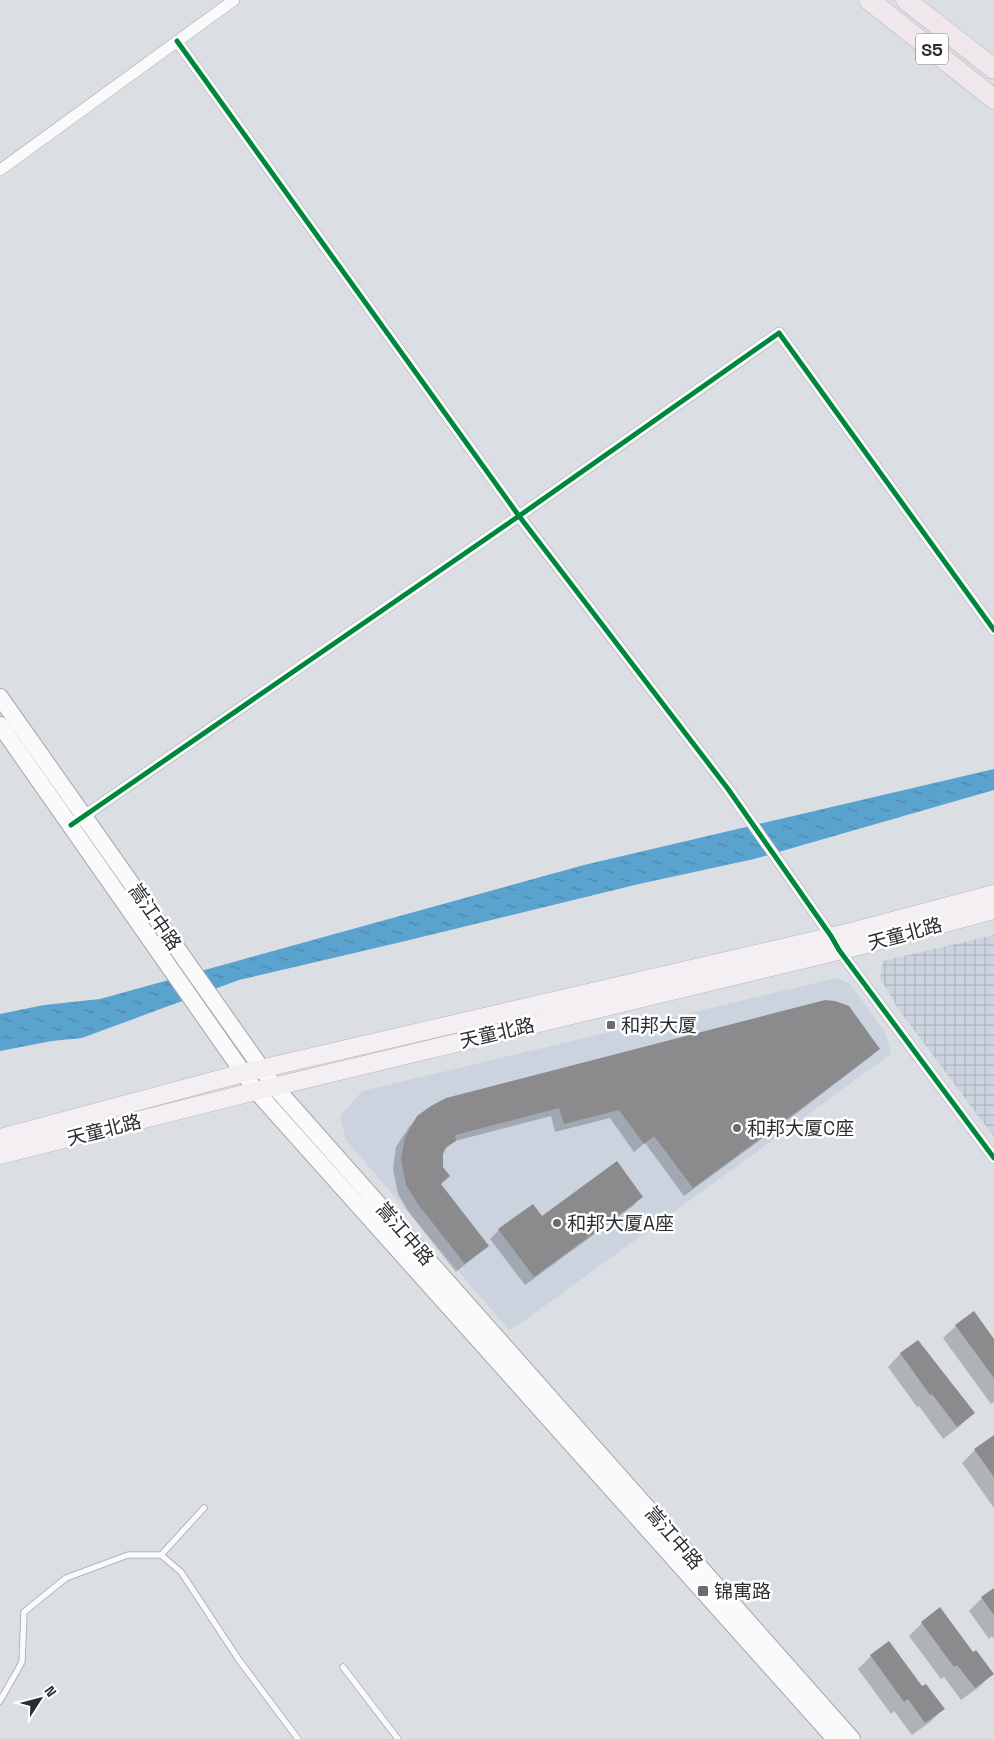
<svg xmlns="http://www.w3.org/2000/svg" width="994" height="1739" font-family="'Space Grotesk','Noto Sans SC',sans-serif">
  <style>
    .built { fill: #cbd3de }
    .industrial { fill: url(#industrial-grid) }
    .water { fill: url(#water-ripples) }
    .shadow { fill: #0003 }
    .building { fill: #8b8b8e }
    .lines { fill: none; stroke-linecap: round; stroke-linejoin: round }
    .lane-casing { stroke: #a3a6aa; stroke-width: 7 }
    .street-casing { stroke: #a3a6aa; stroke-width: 12 }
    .secondary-casing { stroke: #a3a6aa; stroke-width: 18 }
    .primary-casing { stroke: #bbb4ba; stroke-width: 19 }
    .highway-casing { stroke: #bbb4ba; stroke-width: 21 }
    .lane { stroke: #fafafb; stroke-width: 5.5 }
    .street { stroke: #fafafb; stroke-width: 11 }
    .secondary { stroke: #fafafb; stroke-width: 16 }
    .primary { stroke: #f3eff2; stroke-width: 18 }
    .highway { stroke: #efe7eb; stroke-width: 20 }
    .cycleway-casing { stroke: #fff; stroke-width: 8 }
    .cycleway { stroke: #00873e; stroke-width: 5 }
    .poi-dot { fill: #696c70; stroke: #fff; stroke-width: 2 }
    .labels { text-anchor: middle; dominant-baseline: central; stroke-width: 5; stroke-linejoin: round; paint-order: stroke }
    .shield { fill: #fff; stroke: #6b6d6f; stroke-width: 1 }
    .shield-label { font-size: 18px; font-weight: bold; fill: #2b2e31 }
    .street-label { font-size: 19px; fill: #2b2e31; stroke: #fff }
    .poi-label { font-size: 19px; fill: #2b2e31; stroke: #fff; text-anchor: start }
  </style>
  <defs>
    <pattern id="industrial-grid" width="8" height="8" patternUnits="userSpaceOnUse" patternTransform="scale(1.25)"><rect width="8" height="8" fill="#cbd3de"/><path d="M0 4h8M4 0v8" fill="none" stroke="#aeb5bf"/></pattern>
    <pattern id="water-ripples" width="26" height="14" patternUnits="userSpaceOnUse" patternTransform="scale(1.25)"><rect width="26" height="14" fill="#5ba3cf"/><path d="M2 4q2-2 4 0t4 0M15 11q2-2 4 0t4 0" fill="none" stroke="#4b85a9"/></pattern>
  </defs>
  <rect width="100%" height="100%" fill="#dbdfe4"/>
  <path class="built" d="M837 978 850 984 885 1032 891 1054 524 1321 509 1330 346 1140 340 1116 362 1091Z"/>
  <path class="industrial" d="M994 935V1137L897 1007 880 978 883 961Z"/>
  <path class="water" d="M994 769V790L754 859 639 884 397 943 239 980 82 1038 52 1041 0 1051V1014L44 1005 100 999 584 865Z"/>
  <path class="shadow" d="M878 1049 870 1057 797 1113 684 1196 645 1143 634 1152 610 1118 555 1132 551 1116 455 1141 443 1151 440 1185 487 1246 456 1272 408 1211 398 1194 393 1169 396 1147 409 1127 418 1117Z
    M641 1197 633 1206 525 1285 490 1239 499 1230 542 1218Z
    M956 1326 994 1341V1402L991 1404 943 1338Z
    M917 1342 973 1413 960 1426 943 1439 919 1406 917 1407 888 1367 900 1354Z
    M992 1438 994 1441V1508L962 1463 975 1450Z
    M994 1590V1639L992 1636 989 1639 969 1611 982 1598Z
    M922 1623 992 1674 979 1687 961 1700 944 1677 941 1679 909 1636Z
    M871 1656 922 1688 943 1709 930 1722 912 1735 894 1711 891 1714 858 1669Z"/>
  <path class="building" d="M825 1000 835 1001 849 1006 880 1049 807 1104 693 1188 654 1136 644 1144 619 1110 564 1124 559 1108 455 1135 456 1141 446 1147 443 1154V1167L450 1176 441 1184 489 1246 465 1264 417 1203 406 1185 401 1159 405 1137 417 1116 431 1106 446 1098Z
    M617 1161 643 1197 534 1277 498 1229 533 1204 542 1216Z
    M974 1311 994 1339V1378L955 1325Z
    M918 1340 975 1413 957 1427 932 1394 930 1395 900 1353Z
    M994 1435V1477L974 1449Z
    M994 1588V1615L981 1597Z
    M940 1607 973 1652 976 1650 994 1674 975 1688 957 1665 954 1667 921 1622Z
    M889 1641 922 1686 926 1684 945 1709 925 1723 908 1699 904 1702 870 1655Z"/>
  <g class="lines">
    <defs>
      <path id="lane" d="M161 1555 204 1508
        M343 1667 398 1739
        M0 1701 22 1662 24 1612 66 1578 128 1555H161L181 1572 239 1660 298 1739"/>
      <path id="street" d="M177 41 519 516 728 789 831 936 839 950 994 1158
        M0 170 234 0
        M71 825 519 516 779 333 994 630"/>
      <path id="secondary" d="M0 697 274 1086 852 1739
        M0 725 256 1091 835 1739"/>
      <path id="primary" d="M0 1138 243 1073 851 932 994 894
        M0 1155 256 1091 863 945 994 910"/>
      <path id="highway" d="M869 0 994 99
        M906 0 994 69"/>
    </defs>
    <use href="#lane" class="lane-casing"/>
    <use href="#street" class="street-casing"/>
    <use href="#secondary" class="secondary-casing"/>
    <use href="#primary" class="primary-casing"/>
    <use href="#highway" class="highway-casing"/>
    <use href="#lane" class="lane"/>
    <use href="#street" class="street"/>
    <use href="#secondary" class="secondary"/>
    <use href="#primary" class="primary"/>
    <use href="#highway" class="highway"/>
    <defs>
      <path id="cycleway" d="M177 41 519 516 728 789 831 936 839 950 994 1158
        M71 825 519 516 779 333 994 630"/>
    </defs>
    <use href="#cycleway" class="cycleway-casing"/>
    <use href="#cycleway" class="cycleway"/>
  </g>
  <g class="poi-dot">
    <rect x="606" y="1020" width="10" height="10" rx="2.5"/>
    <circle cx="737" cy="1128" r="5"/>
    <circle cx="557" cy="1223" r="5"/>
    <rect x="697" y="1585" width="12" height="12" rx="2.5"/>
  </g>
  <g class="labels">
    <rect class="shield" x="916" y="33.5" width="32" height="31" rx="4"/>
    <g class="shield-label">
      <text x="932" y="49">S5</text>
    </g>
    <g class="street-label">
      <text transform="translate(155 917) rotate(55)">嵩江中路</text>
      <text transform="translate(905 934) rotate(-15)">天童北路</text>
      <text transform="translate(497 1033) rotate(-13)">天童北路</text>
      <text transform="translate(104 1130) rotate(-14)">天童北路</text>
      <text transform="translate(405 1234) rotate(49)">嵩江中路</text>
      <text transform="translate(674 1538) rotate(49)">嵩江中路</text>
    </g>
    <g class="poi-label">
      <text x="621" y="1025">和邦大厦</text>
      <text x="747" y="1128">和邦大厦C座</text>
      <text x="567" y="1223">和邦大厦A座</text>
      <text x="714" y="1591">锦寓路</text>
    </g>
  </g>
  <g transform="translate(40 1699) rotate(54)" stroke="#ffffff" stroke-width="4" paint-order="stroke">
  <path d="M0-4L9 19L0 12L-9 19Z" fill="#2b2e31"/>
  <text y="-8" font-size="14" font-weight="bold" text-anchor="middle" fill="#2b2e31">N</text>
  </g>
</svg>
